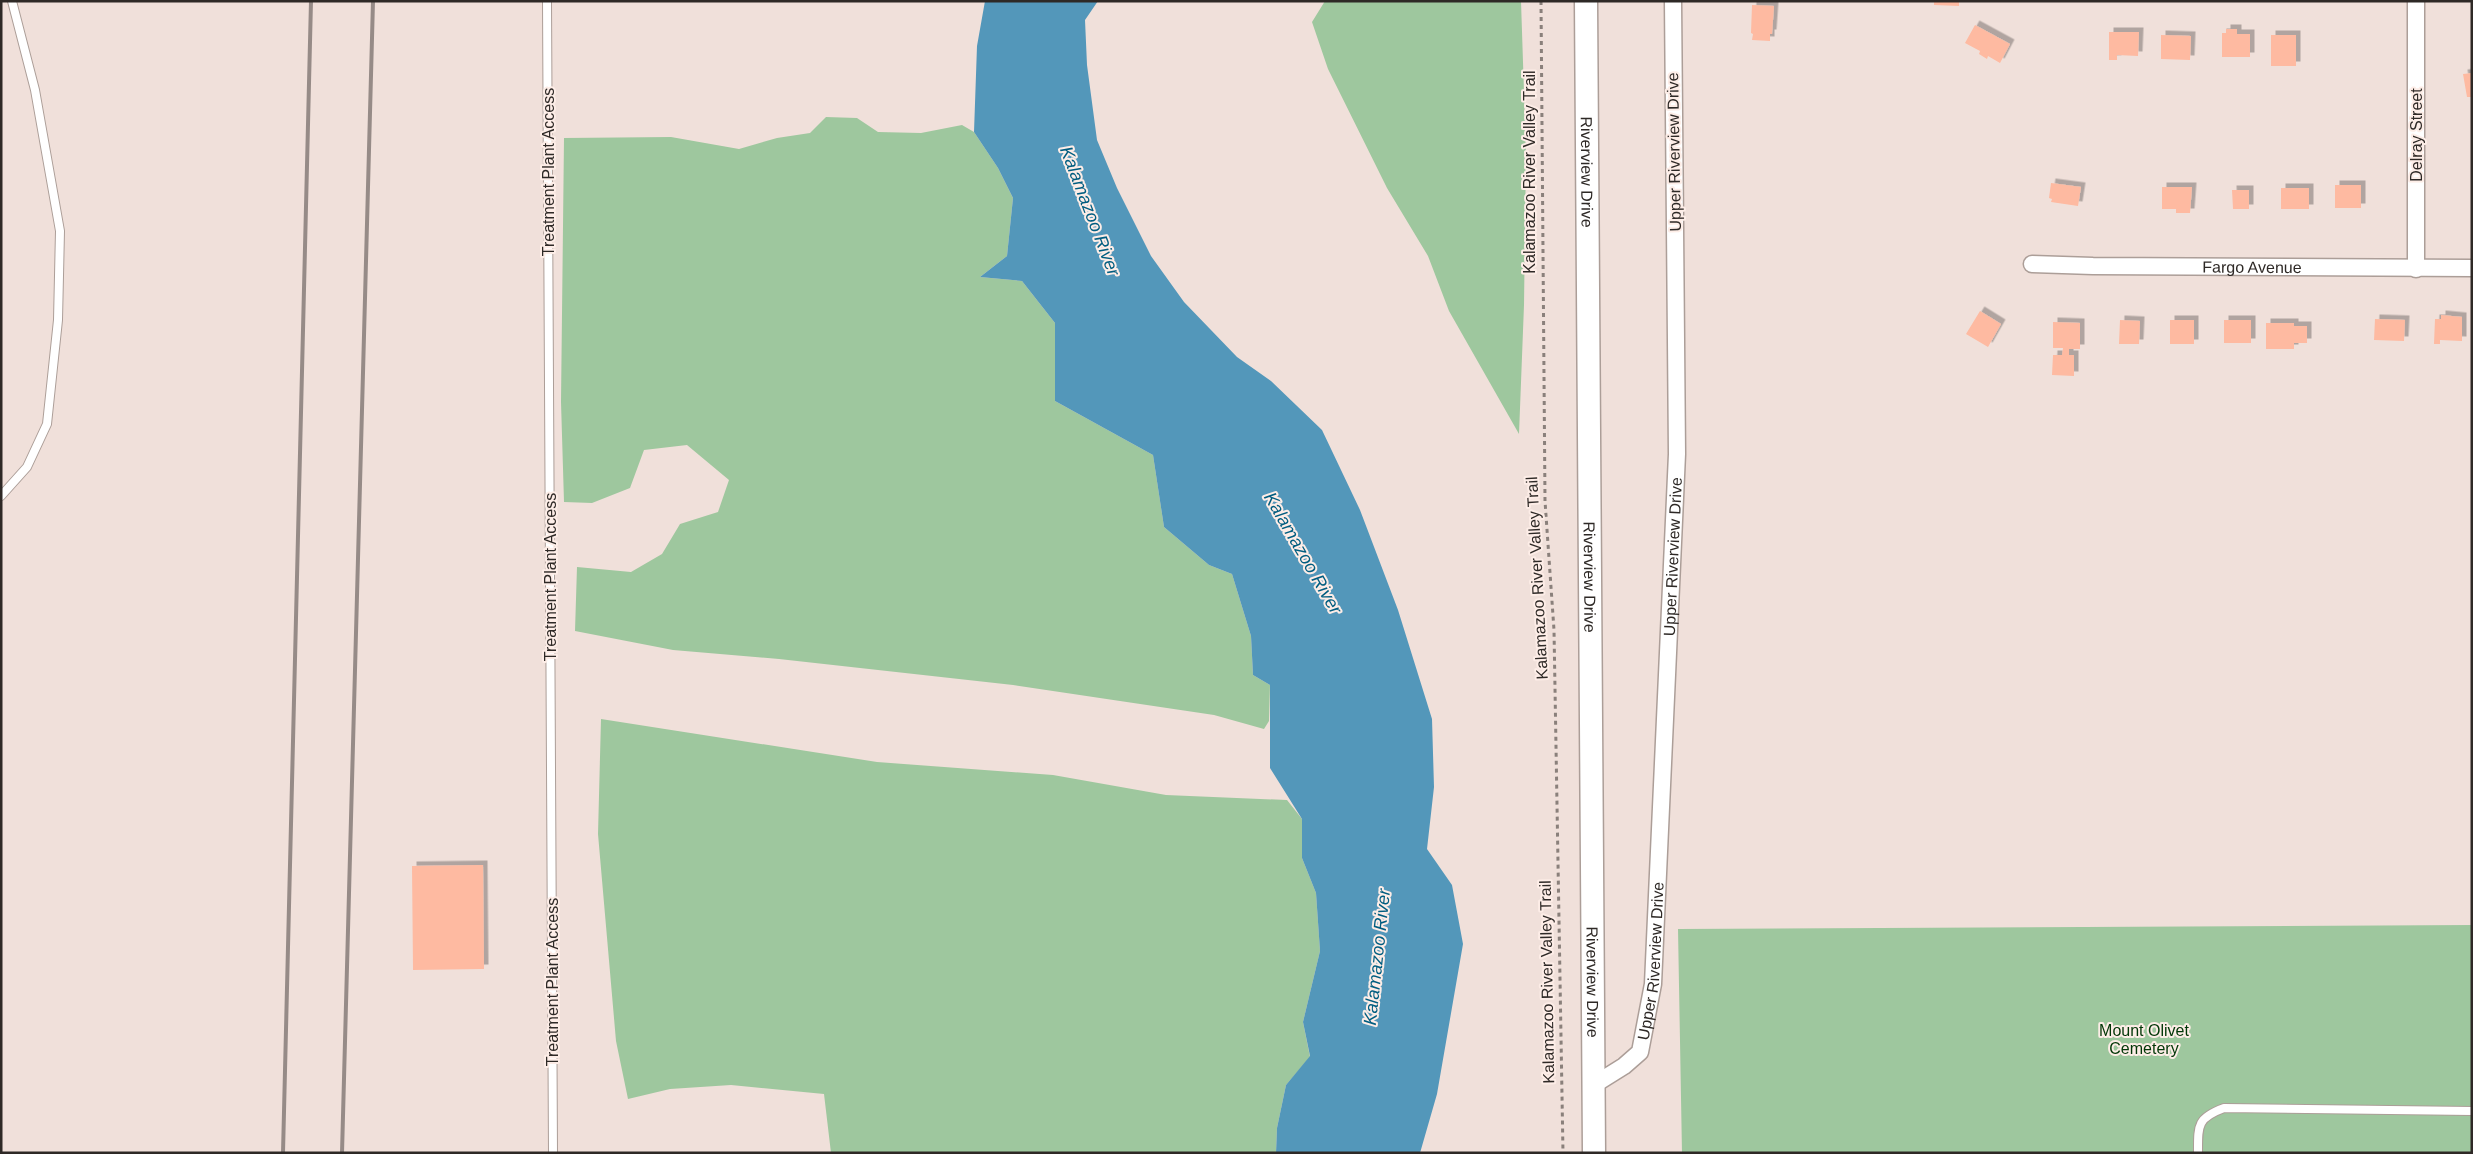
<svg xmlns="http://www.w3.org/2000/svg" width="2473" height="1154" font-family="Arial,sans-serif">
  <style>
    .green { fill: #9ec79e }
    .water { fill: #5397ba }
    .building { fill: #febaa1; filter: url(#shadow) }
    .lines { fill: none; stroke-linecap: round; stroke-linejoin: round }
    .lane-casing { stroke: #ac9e98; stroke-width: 10 }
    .street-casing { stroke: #ac9e98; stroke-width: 19 }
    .secondary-casing { stroke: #ac9e98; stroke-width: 25 }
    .path { stroke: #8a807b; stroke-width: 3; stroke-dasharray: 4 4; stroke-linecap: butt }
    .lane { stroke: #fff; stroke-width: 8 }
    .street { stroke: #fff; stroke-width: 16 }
    .secondary { stroke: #fff; stroke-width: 22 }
    .rail { stroke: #968b87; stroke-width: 4 }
    .labels { text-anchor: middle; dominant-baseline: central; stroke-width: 4; stroke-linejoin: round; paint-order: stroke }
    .street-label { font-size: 16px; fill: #2e2926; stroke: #fdede7 }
    .park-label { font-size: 16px; fill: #003606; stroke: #fdede7 }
    .water-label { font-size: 18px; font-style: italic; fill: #005d80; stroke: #fdede7 }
  </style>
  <defs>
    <filter id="shadow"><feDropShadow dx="4.5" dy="-4.5" stdDeviation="0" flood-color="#0004"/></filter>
  </defs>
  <rect width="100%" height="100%" fill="#f0e0da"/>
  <path class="green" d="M1325 1H1521L1526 154 1524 305 1519 434 1449 311 1428 256 1387 188 1328 69 1312 22Z
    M826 117 857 118 878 132 921 133 962 125 974 132 998 168 1013 198 1007 256 980 277 1022 281 1055 323V401L1153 455 1164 527 1209 565 1232 574 1251 636 1253 675 1270 685 1269 721 1264 729 1214 715 1013 685 779 659 673 650 575 631 577 567 631 572 662 554 680 524 718 512 729 480 687 445 644 450 630 488 592 503 564 502 561 402 564 138 671 137 739 149 777 138 810 133Z
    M601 719 877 762 1053 775 1166 795 1287 800 1302 819V858L1316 893 1320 951 1303 1022 1310 1057 1286 1085 1277 1128 1276 1153H831L824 1094 731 1085 670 1089 628 1099 616 1041 598 834Z
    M2472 925V1153H1682L1678 929Z"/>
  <path class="water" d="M985 1H1098L1085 20 1087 65 1097 140 1117 188 1151 256 1184 302 1237 357 1271 381 1322 430 1360 510 1398 610 1432 719 1434 787 1427 849 1452 885 1463 944 1437 1094 1420 1153H1276L1277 1128 1286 1085 1310 1056 1303 1022 1320 951 1316 893 1302 858V819L1270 768V685L1253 675 1251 636 1232 574 1209 565 1164 527 1153 455 1055 401V323L1022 281 980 277 1007 256 1013 198 998 168 974 132 977 46Z"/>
  <path class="building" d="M1934 1H1959V6L1934 5Z
    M1752 5 1774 6 1772 34H1770V41L1752 40 1753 34 1751 33Z
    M1975 25 2010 44 2000 63 1988 56 1987 59 1979 54 1980 51 1965 43Z
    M2226 29H2237V34H2250V57H2222V33H2226Z
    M2109 32H2139L2138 56 2117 55V60H2109Z
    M2161 35 2191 36 2190 60 2161 59Z
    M2271 35H2296V66H2271Z
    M2472 73V97H2467L2463 74Z
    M2051 183 2081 187 2078 206 2051 202 2052 199 2049 198Z
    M2335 185H2361V208H2335Z
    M2162 187H2192L2190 213H2176V209H2162Z
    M2281 188H2309V209H2281Z
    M2232 190H2249V209H2233Z
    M1980 311 2001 324 1988 347 1966 334Z
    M2441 315 2462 317V341L2440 340V344H2434L2435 319H2441Z
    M2375 319 2405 320 2404 341 2374 340Z
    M2120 320 2140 321 2139 344H2119Z
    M2170 320H2194V344H2170Z
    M2224 320H2251V343H2224Z
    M2053 322 2080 323V349H2069V355H2074V376L2052 375 2053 355H2062L2063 348H2053Z
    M2266 323H2294V326H2307V343H2294V349H2266Z
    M483 865 484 969 413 970 412 866Z"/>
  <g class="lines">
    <defs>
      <path id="lane" d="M547 1 553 1153
        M1 496 27 467 47 424 58 320 60 231 35 90 12 1
        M2198 1153C2198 1125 2197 1118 2224 1108L2472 1111"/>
      <g id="street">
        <path d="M2416 1V269"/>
        <path id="s1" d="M2032 264 2093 266 2472 268"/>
        <path id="s2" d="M1592 1086 1624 1066 1640 1052 1653 984 1677 454 1673 1"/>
      </g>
      <g id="secondary">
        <path id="s3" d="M1586 1 1594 1153"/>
      </g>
    </defs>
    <use href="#lane" class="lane-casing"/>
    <use href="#street" class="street-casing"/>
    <use href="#secondary" class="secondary-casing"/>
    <path class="path" d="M1541 1 1545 501 1554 630 1563 1153"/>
    <use href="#lane" class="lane"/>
    <use href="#street" class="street"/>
    <use href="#secondary" class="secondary"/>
    <path class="rail" d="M283 1153 311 1
      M342 1153 373 1"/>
  </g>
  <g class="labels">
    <g class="street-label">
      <text transform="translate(2416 135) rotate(-90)">Delray Street</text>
      <text transform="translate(1674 152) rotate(-91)">Upper Riverview Drive</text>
      <text transform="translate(548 172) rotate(-90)">Treatment Plant Access</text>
      <text transform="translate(1529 172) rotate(-90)">Kalamazoo River Valley Trail</text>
      <text stroke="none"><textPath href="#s3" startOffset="171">Riverview Drive</textPath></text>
      <text stroke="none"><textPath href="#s1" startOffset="220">Fargo Avenue</textPath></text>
      <text stroke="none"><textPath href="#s2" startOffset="556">Upper Riverview Drive</textPath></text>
      <text transform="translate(550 577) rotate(-90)">Treatment Plant Access</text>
      <text stroke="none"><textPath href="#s3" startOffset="576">Riverview Drive</textPath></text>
      <text transform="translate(1537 578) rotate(-93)">Kalamazoo River Valley Trail</text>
      <text stroke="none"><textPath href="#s2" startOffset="151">Upper Riverview Drive</textPath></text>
      <text transform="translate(552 982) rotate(-90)">Treatment Plant Access</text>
      <text transform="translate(1547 982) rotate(-91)">Kalamazoo River Valley Trail</text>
      <text stroke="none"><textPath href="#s3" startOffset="981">Riverview Drive</textPath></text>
    </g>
    <g class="park-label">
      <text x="2144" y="1030">Mount Olivet<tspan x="2144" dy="18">Cemetery</tspan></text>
    </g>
    <g class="water-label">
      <text transform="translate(1090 211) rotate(69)">Kalamazoo River</text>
      <text transform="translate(1303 553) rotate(60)">Kalamazoo River</text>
      <text transform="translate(1377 957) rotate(-84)">Kalamazoo River</text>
    </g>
  </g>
  <rect width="2473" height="1154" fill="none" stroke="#2e2926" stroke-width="5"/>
</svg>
